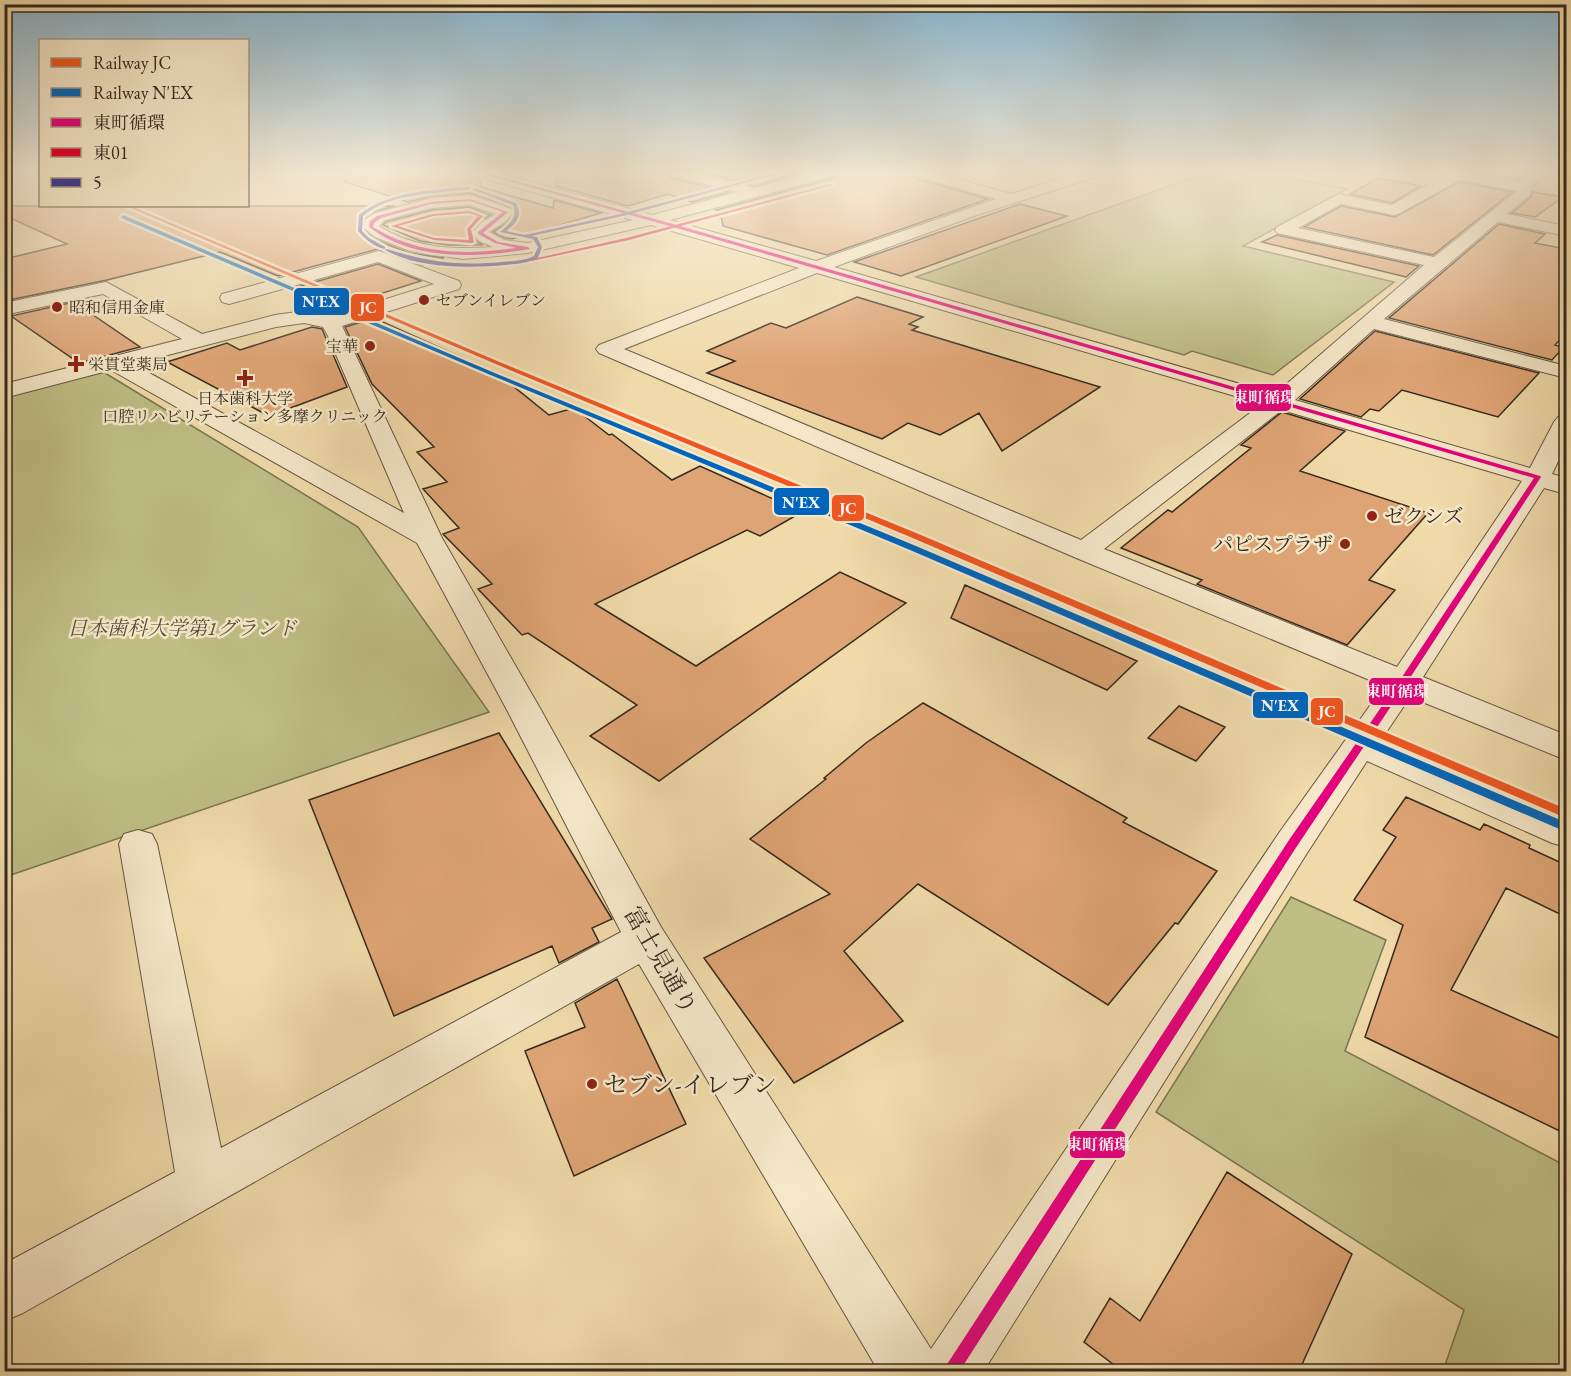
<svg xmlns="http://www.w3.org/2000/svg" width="1571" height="1376" font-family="'EB Garamond','Noto Serif JP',serif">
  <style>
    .green { fill: #bebe85; stroke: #797452; stroke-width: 1.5 }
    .building { fill: #dfa475; stroke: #342a1e; stroke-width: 1.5 }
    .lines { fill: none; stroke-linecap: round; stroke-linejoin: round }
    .minor-casing { stroke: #635641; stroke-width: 2 }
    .minor { fill: #f5e7c8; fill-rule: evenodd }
    .bus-1-casing { stroke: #f5e7c8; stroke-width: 5 }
    .bus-2-casing { stroke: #f5e7c8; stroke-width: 5 }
    .bus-3-casing { stroke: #f5e7c8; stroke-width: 5 }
    .bus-1 { fill: #e5007d; fill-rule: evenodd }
    .bus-2 { fill: #e4002b; fill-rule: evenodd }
    .bus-3 { fill: #403b92; fill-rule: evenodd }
    .rail-1-casing { stroke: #f5e7c8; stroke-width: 5 }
    .rail-2-casing { stroke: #f5e7c8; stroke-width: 5 }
    .rail-1 { fill: #f15620; fill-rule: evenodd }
    .rail-2 { fill: #0065bd; fill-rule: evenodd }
    .poi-dot { fill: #8f2418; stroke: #f5e7c8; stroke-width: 2 }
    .labels { text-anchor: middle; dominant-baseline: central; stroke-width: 5; stroke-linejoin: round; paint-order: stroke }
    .far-poi-label { font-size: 16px; fill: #342a1e; stroke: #f5e7c8; text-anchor: start }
    .poi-label { font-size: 20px; fill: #342a1e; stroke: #f5e7c8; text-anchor: start }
    .park-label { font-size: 20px; font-style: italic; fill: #564f38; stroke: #f5e7c8 }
    .near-street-label { font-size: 24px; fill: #342a1e; stroke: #f5e7c8 }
    .near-poi-label { font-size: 24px; fill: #342a1e; stroke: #f5e7c8; text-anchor: start }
    .line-badge { stroke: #f5e7c8; stroke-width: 2 }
    .badge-label { font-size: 16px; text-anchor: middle; font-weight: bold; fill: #fff }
  </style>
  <rect width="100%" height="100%" fill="#f0daaa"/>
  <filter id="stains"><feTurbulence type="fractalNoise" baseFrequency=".00333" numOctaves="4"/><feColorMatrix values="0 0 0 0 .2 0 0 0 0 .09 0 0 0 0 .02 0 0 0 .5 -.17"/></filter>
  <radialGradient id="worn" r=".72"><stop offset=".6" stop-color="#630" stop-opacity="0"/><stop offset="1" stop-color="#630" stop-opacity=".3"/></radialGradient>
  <path class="green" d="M1205 173H1267L1347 189 1243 246 1394 282 1273 375 1192 351 1184 355 916 277Z
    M100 370 358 527 489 712 5 877V394Z
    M1291 897 1386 940 1345 1051 1566 1166V1371H1443L1464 1310 1156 1112Z"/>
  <path class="building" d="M347 173H471L474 178 480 180 481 187 553 208 554 200 601 213 512 239 505 238 493 232 507 223 516 213 513 207 470 193 431 196 408 202 345 182Z
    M557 173H667L670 178 729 192 692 202 668 194 628 206 556 186Z
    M707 173H800L755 186Z
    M837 173H911L914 178 988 199 827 255 723 226 720 211 716 210 834 178Z
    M1378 178 1421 186 1392 203 1350 194Z
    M1459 182 1512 192 1433 255 1304 227 1341 206 1395 217Z
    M1533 192 1563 197 1535 217 1512 213 1531 197Z
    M1020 204 1067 216 901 276 854 262Z
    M4 206H395L372 212 364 218 362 229 374 239 409 253 444 258 422 265 378 249 278 276 220 252 107 280 4 301V255L9 258 67 244 4 215Z
    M469 207 491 215 479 221 470 233 477 242 483 245H449L420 241 383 225 386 222 432 210Z
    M1499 224 1545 234 1535 243 1566 249V333L1555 345 1564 347 1552 360 1389 318Z
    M1277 235 1419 266 1406 277 1262 242Z
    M378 264 421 281 345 305 301 286Z
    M857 297 923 317 909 324 918 327 912 330 1100 387 1002 451 979 413 940 435 908 423 882 439 707 373 735 361 707 351 771 323 786 328Z
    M74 302 140 347 79 363 11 316Z
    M374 318 498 374 549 415 574 408 609 435 612 434 672 480 700 466 802 512 760 536 747 530 595 604 696 666 840 572 906 603 659 781 590 736 637 705 528 633 522 635 478 589 492 584 443 534 459 528 423 489 447 482 417 452 434 447 372 384 345 327Z
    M312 327 322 329 347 387 269 416 167 362 227 343 240 350Z
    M1375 331 1539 373 1498 417 1402 390 1379 411 1370 409 1361 417 1300 399Z
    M1282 412 1345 431 1300 471 1428 513 1369 580 1395 590 1347 645 1197 584 1202 580 1121 548 1168 510 1172 512 1251 448 1241 445Z
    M965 585 1137 661 1107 690 951 618Z
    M923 703 1127 818 1123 822 1217 871 1178 924 1175 923 1108 1005 918 884 844 951 903 1021 794 1083 704 958 830 894 750 839 826 779 824 778 866 743Z
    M1179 706 1225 727 1196 761 1148 738Z
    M499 733 612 919 592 928 599 942 559 963 552 946 394 1016 309 800Z
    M1406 797 1480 830 1484 824 1530 845 1529 848 1566 865V917L1506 888 1451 990 1566 1041V1134L1365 1037 1403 925 1354 900 1396 837 1383 830Z
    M617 979 686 1124 574 1176 525 1051 585 1027 575 1003Z
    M1227 1172 1352 1254 1299 1371H1122L1084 1342 1110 1298 1140 1321Z"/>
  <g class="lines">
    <defs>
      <path id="minor" d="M473 173H498L652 215 738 192 671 176 669 173H696L755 188 810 173H835L833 176 670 220 816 261 996 199 915 176 913 173H937L1011 194 1077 173H1100L1098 176 977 215 834 267 1275 394 1424 265 1277 233 1275 230 1277 227 1339 194 1392 205 1449 173H1474L1521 181 1530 173H1546L1532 187 1530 195 1507 214 1566 226V236L1498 222 1384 319 1566 366V378L1374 329 1295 400 1530 468 1554 422 1558 417 1566 415V445L1552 474 1566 478V494L1544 488 1423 677 1566 735V760L1410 697 1381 740 1566 818V847L1552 843 1367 761 1307 853 983 1372H879L639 964 23 1313 4 1321V1264L175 1172 119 844 124 834 138 830 152 834 157 844 221 1148 621 932 507 710 417 543 111 370 4 398V384L182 339 103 294 4 315V303L106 282 202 334 275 315 304 311 329 317 434 284 378 262 229 304 222 302 220 298 222 294 379 251 459 281 461 285 459 289 342 326 442 538 541 710 661 927 931 1349 1279 833 1384 686 1074 557 599 353 596 349 599 345 799 268 651 225 528 253 463 259 410 251 375 237 363 227 366 219 373 214 431 198 470 195 512 209 514 212 506 221 489 232 504 240 528 243 633 220 475 176ZM1459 180 1517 191 1434 257 1298 228 1341 204 1394 215 1400 213ZM469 205 496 214 481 223 472 233 479 241 493 247C454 250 413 248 379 226L385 220 432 208ZM817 273 1262 404 1081 540 624 349ZM304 323 323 327 328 336 404 513 133 364 276 327ZM1282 410 1522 481 1397 667 1104 549Z"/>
    </defs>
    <use href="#minor" class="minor-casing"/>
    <use href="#minor" class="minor"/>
    <defs>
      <path id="bus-1" d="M479 173H487L684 227 1540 476 1541 477 1406 684 1297 846 959 1372H942L1289 840 1400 680 1534 478 680 229Z
        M470 199 508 212 483 233 498 242 528 247 530 249C477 258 413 261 369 227L370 221 377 216 431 202ZM470 201 503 212 478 232V234L495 243 516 248C464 255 419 255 373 227L374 223 381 218 431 204Z"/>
      <path id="bus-2" d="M830 184 833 185 629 240 531 261 529 260 626 238Z
        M469 211 483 216 471 229 474 242 472 243 434 240 391 226 433 214ZM469 213 478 216 467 229 469 240 434 238 398 226 433 216Z"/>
      <path id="bus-3" d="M774 173H782L623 216 531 236 537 237 542 247 538 258C527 263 517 264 505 265 468 268 419 269 385 250L387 249C428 262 459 266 502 262 513 261 524 261 534 256L538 247 533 239 500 232C509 224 518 218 513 205L473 190 474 188 516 203C523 216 516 224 506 231L525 235 620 214Z
        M469 187 470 189C435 194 392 192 363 216L362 231 369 238 385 247V249C374 247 365 239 358 231L359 215C388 191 433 190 469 187Z"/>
    </defs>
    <use href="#bus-1" class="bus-1-casing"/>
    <use href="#bus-2" class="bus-2-casing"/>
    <use href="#bus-3" class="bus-3-casing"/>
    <use href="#bus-1" class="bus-1"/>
    <use href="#bus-2" class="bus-2"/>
    <use href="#bus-3" class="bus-3"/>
    <defs>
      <path id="rail-1" d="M126 206H131L502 363 921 535 1566 809V818L915 539 498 365Z"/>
      <path id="rail-2" d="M123 215 497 374 916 546 1565 822 1566 826 1561 829 1557 828 910 550 493 376 121 218Z"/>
    </defs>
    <use href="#rail-1" class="rail-1-casing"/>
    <use href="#rail-2" class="rail-2-casing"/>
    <use href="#rail-1" class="rail-1"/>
    <use href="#rail-2" class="rail-2"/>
  </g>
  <linearGradient id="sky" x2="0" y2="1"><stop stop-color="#89b6d0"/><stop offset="0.47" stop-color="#f8eed9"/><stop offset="1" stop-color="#f8eed9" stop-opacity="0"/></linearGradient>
  <rect width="1571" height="366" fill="url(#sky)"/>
  <g class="poi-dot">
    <circle cx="424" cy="300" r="6"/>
    <circle cx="57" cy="307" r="6"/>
    <circle cx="370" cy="346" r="6"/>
    <path d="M73 355h6v6h6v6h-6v6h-6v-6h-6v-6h6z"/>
    <path d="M242 369h6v6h6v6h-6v6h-6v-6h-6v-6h6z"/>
    <circle cx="1372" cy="516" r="6"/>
    <circle cx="1345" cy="544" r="6"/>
    <circle cx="592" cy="1084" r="6"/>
  </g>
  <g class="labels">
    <g class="far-poi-label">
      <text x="436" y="300">セブンイレブン</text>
      <text x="69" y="307">昭和信用金庫</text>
      <text x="358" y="346" text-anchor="end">宝華</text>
      <text x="88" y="364">栄貫堂薬局</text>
      <text x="245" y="398" text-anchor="middle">日本歯科大学<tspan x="245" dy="18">口腔リハビリテーション多摩クリニック</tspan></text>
    </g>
    <g class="poi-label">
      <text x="1384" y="516">ゼクシズ</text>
      <text x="1333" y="544" text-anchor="end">パピスプラザ</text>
    </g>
    <g class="park-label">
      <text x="182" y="628">日本歯科大学第1グランド</text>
    </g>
    <g class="near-street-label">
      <text transform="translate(661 960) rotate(60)">富士見通り</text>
    </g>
    <g class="near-poi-label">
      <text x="604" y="1084">セブン-イレブン</text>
    </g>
  </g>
  <g class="line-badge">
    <rect x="293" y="287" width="57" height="29" rx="6" fill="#0065bd"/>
    <rect x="350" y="293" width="35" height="29" rx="6" fill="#f15620"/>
    <rect x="1235" y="383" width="57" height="29" rx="6" fill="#e5007d"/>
    <rect x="773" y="487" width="57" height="29" rx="6" fill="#0065bd"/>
    <rect x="831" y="494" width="34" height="28" rx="6" fill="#f15620"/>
    <rect x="1368" y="677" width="57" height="29" rx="6" fill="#e5007d"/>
    <rect x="1252" y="691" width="57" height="28" rx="6" fill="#0065bd"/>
    <rect x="1310" y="697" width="34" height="29" rx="6" fill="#f15620"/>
    <rect x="1069" y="1130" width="57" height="29" rx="6" fill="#e5007d"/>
  </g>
  <g class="badge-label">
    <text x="321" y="307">N'EX</text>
    <text x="368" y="313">JC</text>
    <text x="1264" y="403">東町循環</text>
    <text x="801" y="508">N'EX</text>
    <text x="848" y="514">JC</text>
    <text x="1397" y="697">東町循環</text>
    <text x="1280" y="711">N'EX</text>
    <text x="1327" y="717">JC</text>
    <text x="1098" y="1150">東町循環</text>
  </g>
  <rect width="1571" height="1376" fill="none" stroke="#f0daaa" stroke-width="24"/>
  <rect x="6" y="6" width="1559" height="1364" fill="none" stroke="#342a1e" stroke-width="3"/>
  <rect x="12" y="12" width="1547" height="1352" fill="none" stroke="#342a1e" stroke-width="1.5"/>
  <rect x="39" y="39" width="210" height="168" fill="#f5e7c8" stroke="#a89b84" stroke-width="1.5"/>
  <rect x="51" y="58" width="30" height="9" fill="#f15620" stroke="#a89b84" stroke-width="1.5"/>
  <text x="93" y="69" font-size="18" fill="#342a1e">Railway JC</text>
  <rect x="51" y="88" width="30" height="9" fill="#0065bd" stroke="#a89b84" stroke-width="1.5"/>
  <text x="93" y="99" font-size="18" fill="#342a1e">Railway N'EX</text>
  <rect x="51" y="118" width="30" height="9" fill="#e5007d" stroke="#a89b84" stroke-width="1.5"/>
  <text x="93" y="129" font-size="18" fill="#342a1e">東町循環</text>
  <rect x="51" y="148" width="30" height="9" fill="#e4002b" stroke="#a89b84" stroke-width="1.5"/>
  <text x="93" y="159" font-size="18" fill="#342a1e">東01</text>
  <rect x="51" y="178" width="30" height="9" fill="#403b92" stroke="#a89b84" stroke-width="1.5"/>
  <text x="93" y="189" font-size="18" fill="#342a1e">5</text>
  <rect width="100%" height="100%" filter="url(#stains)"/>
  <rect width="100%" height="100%" fill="url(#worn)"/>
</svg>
